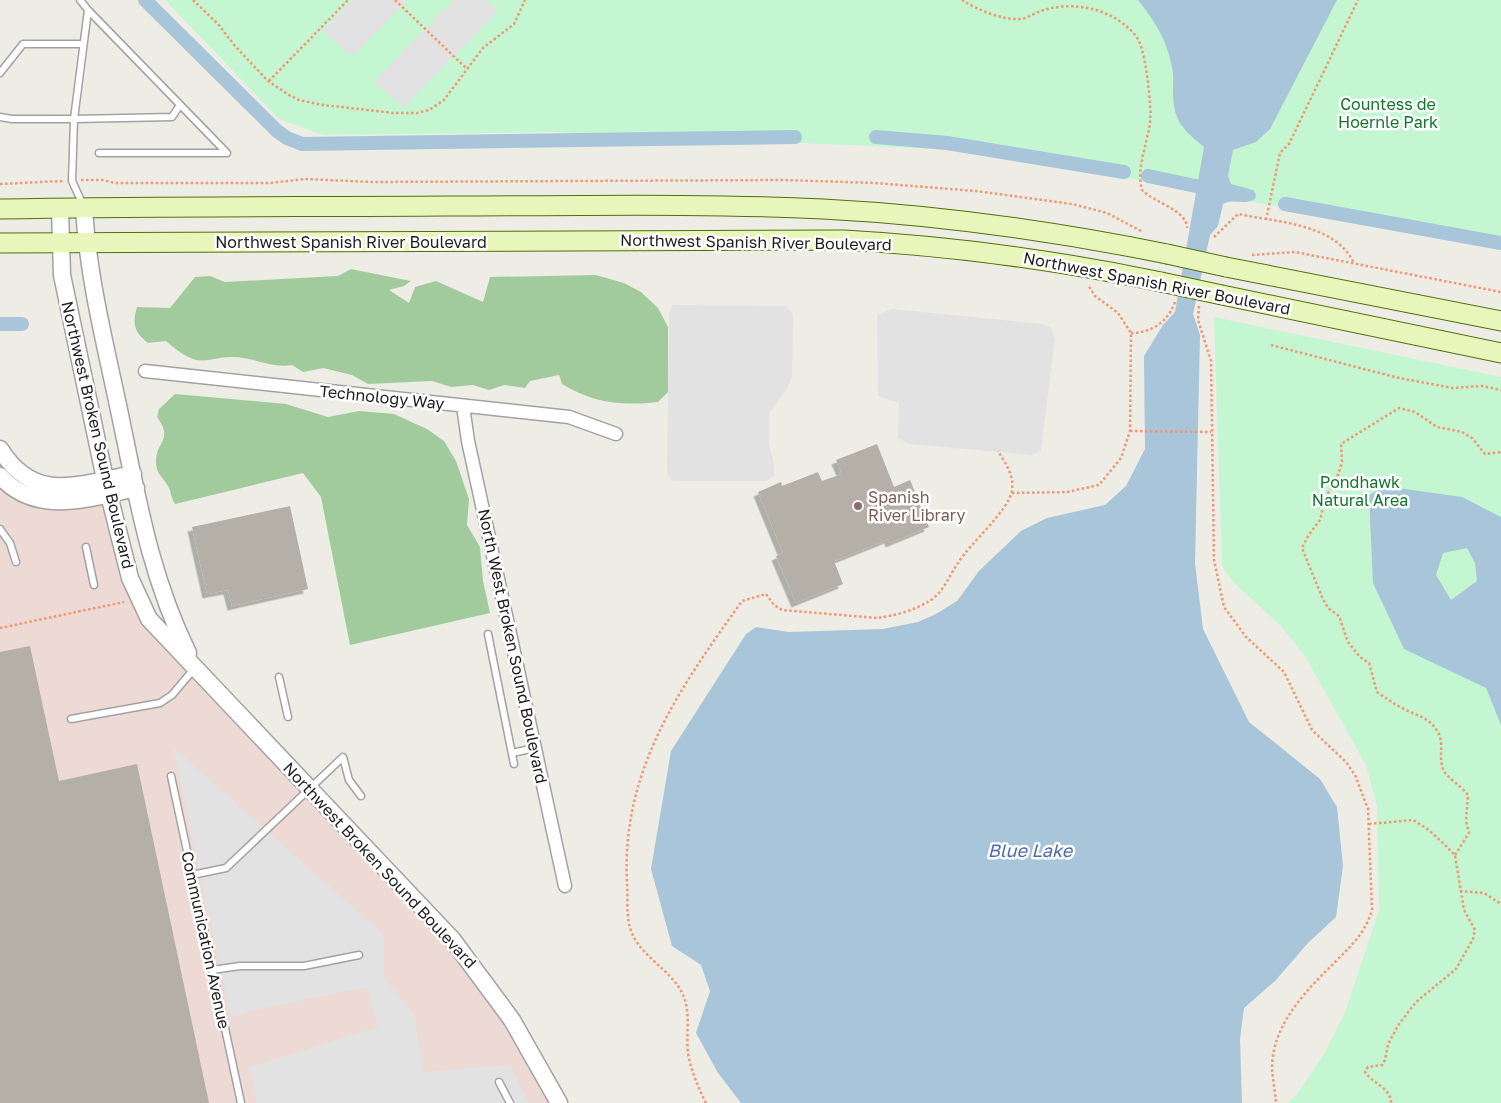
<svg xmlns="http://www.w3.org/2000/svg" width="1501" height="1103" font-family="'Golos Text',sans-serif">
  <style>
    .commercial { fill: #eedad5 }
    .forest { fill: #a1cb9c }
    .park { fill: #c4f6d1 }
    .parking { fill: #e2e2e2 }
    .water { fill: #a8c5d9; fill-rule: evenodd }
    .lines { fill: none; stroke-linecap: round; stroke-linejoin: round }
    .canal { stroke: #a8c5d9; stroke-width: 14 }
    .building { fill: #b4afa7; filter: url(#shadow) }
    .service-casing { stroke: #a2a2a2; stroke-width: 9 }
    .minor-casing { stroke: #a2a2a2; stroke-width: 15 }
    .tertiary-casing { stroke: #a2a2a2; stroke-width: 19 }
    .secondary-casing { stroke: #526f0b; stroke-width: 21 }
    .path { stroke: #f19673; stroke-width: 2.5; stroke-dasharray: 2.5 2.5; stroke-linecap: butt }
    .service { stroke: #fff; stroke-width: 6 }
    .minor { stroke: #fff; stroke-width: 12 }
    .tertiary { stroke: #fff; stroke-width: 16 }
    .secondary { stroke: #e8f6bc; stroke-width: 19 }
    .secondary-bridge-casing { stroke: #526f0b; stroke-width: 21; stroke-linecap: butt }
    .secondary-bridge { stroke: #e8f6bc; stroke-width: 19 }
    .education-dot { fill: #8d6e63; stroke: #fff; stroke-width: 2 }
    .labels { text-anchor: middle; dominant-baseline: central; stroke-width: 5; stroke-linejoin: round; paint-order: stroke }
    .park-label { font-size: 16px; fill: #12762c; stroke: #fff }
    .street-label { font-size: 16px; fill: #1e1e1e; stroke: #fff }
    .education-label { font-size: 16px; fill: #785e54; stroke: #fff; text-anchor: start }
    .water-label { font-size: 18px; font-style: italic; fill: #506ca8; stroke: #fff }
  </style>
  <defs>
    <filter id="shadow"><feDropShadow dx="-4.5" dy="4.5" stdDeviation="0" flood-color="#0004"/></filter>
  </defs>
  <rect width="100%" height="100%" fill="#eeede5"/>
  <path class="commercial" d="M0 476 20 493 109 494 138 599 452 939 559 1103H0Z"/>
  <path class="forest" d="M351 269 411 281 404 286 389 290 409 303 415 287 436 281 483 302 490 277 596 275 624 283 641 292 658 308 668 327V392L658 402C621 406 593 403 562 384L559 375 530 381 525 388 504 385 489 390 473 385 451 387 432 381 368 384 352 375 323 368 303 372 292 365C271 369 252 356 230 357 219 357 208 362 196 360 185 357 174 348 166 341L148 343C134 332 132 324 137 307L170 308 195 277 210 276 225 282 338 276Z
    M175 394 286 404 328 417 359 411 394 414 427 429 444 441 456 461 469 499 467 525 480 547 483 581 490 613 350 645 321 497 303 473 175 504C171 498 171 491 168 486 162 476 156 474 156 461 156 441 174 440 157 417L159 409Z"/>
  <path class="park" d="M165 0H1501V249L986 151 554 132 323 135 279 119Z
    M1214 317 1501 377V1103H1288L1298 1093 1325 1052 1345 1012 1379 910 1377 806 1366 765 1306 658 1282 627 1233 582 1222 566Z"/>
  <path class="parking" d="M353 0H408L352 56 322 31Z
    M453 0H487L498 11 404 107 374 82Z
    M672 305 786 306 793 314 792 376 787 389 769 413V444L774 464V475L767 481H673L667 475 669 314Z
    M892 309 1042 324 1051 328 1055 339 1041 450 1032 455 909 444 898 438 899 403 878 396 877 315Z
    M173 747 383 934V977L413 1012 424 1072 510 1065 529 1103H257L250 1067 378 1027 367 987 249 1011 231 1018Z"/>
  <path class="water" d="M1138 0H1337L1270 129 1256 142 1233 150 1228 176 1231 184 1253 190 1256 195 1255 199C1244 206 1235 198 1223 204L1218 226 1210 235 1193 314 1200 335 1195 563 1203 629 1249 722 1320 779 1337 807 1343 866 1336 917 1308 943 1275 981 1244 1008 1240 1039 1242 1103H741L718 1073 696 1033 710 991 701 965 672 946 651 869 671 751 746 634 756 627 789 632 883 629 918 622 936 614 957 601 979 571 1021 531 1047 518 1105 505 1126 486 1145 449 1144 356 1163 325 1175 312 1204 147C1181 128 1173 120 1173 90 1173 83 1174 74 1172 67 1166 38 1156 23 1138 0Z
    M1384 486 1462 497 1501 517V725L1486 688 1404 649 1373 583 1369 495ZM1467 548 1475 563 1477 581 1451 600 1436 575 1443 553Z"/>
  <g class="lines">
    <path class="canal" d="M145 0 277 131 287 138 302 144 795 137
      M876 137 947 143 1124 172
      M1148 176 1215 190
      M1285 204 1501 243
      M0 324H22"/>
  </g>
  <path class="building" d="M877 444 894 487 910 480 929 527 890 543 889 539 834 561 843 584 796 603 776 556 783 553 758 492 781 482 782 486 818 472 822 481 842 474 836 460Z
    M290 506 308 589 232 606 228 590 207 594 192 527Z
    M30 646 59 781 137 764 209 1103H0V652Z"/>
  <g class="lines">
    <defs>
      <path id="service" d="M80 0 88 10
        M0 73 23 44H83
        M0 117 12 119H74L72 181 83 205
        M99 153H227L88 10 74 119 172 117 180 105
        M0 529 10 543 16 562
        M86 547 94 585
        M488 634 514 764
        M279 677 288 717
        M71 719 160 703 172 695 194 669
        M512 753 535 748
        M171 776 241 1103
        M192 875 226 868 343 757 349 780 361 796
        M212 970 240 966H304L359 955
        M499 1082 510 1103"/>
      <path id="minor" d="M145 371 569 417 616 434
        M463 406 468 441 565 886"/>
      <path id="tertiary" d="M84 208C88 277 105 343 119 410 137 495 149 573 188 653
        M60 209 62 275 105 479 130 578 149 619 452 939 512 1020 559 1103
        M0 449C35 505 79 484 133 474
        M0 476C37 517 89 498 136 488"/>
      <path id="secondary" d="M0 209C149 206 298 207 447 206 572 206 698 203 823 209 938 215 1054 231 1167 254
        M0 243 844 240C951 246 1056 260 1161 282
        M1226 267 1501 321
        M1222 295 1501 353"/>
    </defs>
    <use href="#service" class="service-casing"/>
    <use href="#minor" class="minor-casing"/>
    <use href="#tertiary" class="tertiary-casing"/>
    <use href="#secondary" class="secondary-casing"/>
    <path class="path" d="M193 0 218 24 235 46 268 81 289 95 299 100 323 105 394 113H417L429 110 444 100 483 48 514 24 525 0
      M395 0 466 68
      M962 0C978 10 1001 20 1020 19 1027 19 1034 13 1041 11 1069 1 1104 7 1126 26 1132 31 1138 37 1140 44 1146 57 1152 108 1150 123 1147 145 1136 168 1142 190 1153 202 1187 210 1187 228
      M269 81 348 0
      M81 180H102L116 183H270L305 179 371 182 784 180 875 183 976 191 1072 204 1107 213 1141 231
      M0 184 63 181
      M1266 220 1280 153 1289 144 1358 0
      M1214 237 1238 214C1275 222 1335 223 1354 263
      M1252 255 1295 252 1501 292
      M1199 306 1198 320 1211 361 1214 560 1224 607 1246 637 1284 672 1312 730 1346 762 1355 775 1368 809 1372 910C1365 933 1352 945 1335 962 1306 991 1272 1024 1272 1069 1273 1080 1275 1092 1276 1103
      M1131 333C1151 333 1168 322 1175 302
      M1271 345 1399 378 1453 388 1482 386 1501 390
      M1130 431 1211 432
      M1012 493 1067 492 1099 485 1121 458 1130 431 1131 333 1118 313 1095 296 1088 285
      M0 628 124 602
      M1369 824 1413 820 1429 830 1445 845 1455 855 1464 910 1475 930 1473 939 1456 969 1416 1002 1399 1024 1388 1044 1385 1060 1382 1065 1368 1067 1365 1072C1372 1083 1391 1088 1391 1103
      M1455 855 1469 833 1466 821 1468 795C1462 787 1446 776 1444 771 1437 757 1446 742 1436 729 1428 717 1415 715 1404 709 1394 704 1386 698 1377 692L1369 663 1360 657 1348 642 1339 616 1328 608 1322 597 1302 548 1308 536 1320 520 1326 496 1336 481 1342 462 1341 444 1399 408 1415 412 1437 427 1462 432 1472 438 1485 454 1501 452
      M1460 891 1484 893 1501 904
      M706 1103C698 1087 691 1071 688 1053 686 1036 690 1017 685 1000 676 971 639 958 630 928 626 914 628 897 627 883 621 770 680 688 742 601L766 594 774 605 782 610 877 618C894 616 916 610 931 600 944 591 949 576 958 563 970 543 1009 511 1012 490 1014 474 1005 463 998 451"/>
    <use href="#service" class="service"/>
    <use href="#minor" class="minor"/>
    <use href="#tertiary" class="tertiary"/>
    <use href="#secondary" class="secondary"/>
    <defs>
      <path id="secondary-bridge" d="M1167 254 1226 267
        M1161 282 1222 295"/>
    </defs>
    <use href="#secondary-bridge" class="secondary-bridge-casing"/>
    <use href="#secondary-bridge" class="secondary-bridge"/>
  </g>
  <circle class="education-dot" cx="858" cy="506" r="5"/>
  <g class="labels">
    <g class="park-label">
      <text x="1388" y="104">Countess de<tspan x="1388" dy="18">Hoernle Park</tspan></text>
      <text x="1360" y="482">Pondhawk<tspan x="1360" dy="18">Natural Area</tspan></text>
    </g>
    <g class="street-label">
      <text x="351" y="242">Northwest Spanish River Boulevard</text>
      <text transform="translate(756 242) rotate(1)">Northwest Spanish River Boulevard</text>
      <text transform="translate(1157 283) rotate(11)">Northwest Spanish River Boulevard</text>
      <text transform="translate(382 397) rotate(6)">Technology Way</text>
      <text transform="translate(98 435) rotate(77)">Northwest Broken Sound Boulevard</text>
      <text transform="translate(513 646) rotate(78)">North West Broken Sound Boulevard</text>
      <text transform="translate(380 865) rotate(47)">Northwest Broken Sound Boulevard</text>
      <text transform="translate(206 940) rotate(78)">Communication Avenue</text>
    </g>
    <g class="education-label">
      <text x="868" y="497">Spanish<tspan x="868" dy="18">River Library</tspan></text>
    </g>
    <g class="water-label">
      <text x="1030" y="850">Blue Lake</text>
    </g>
  </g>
</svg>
